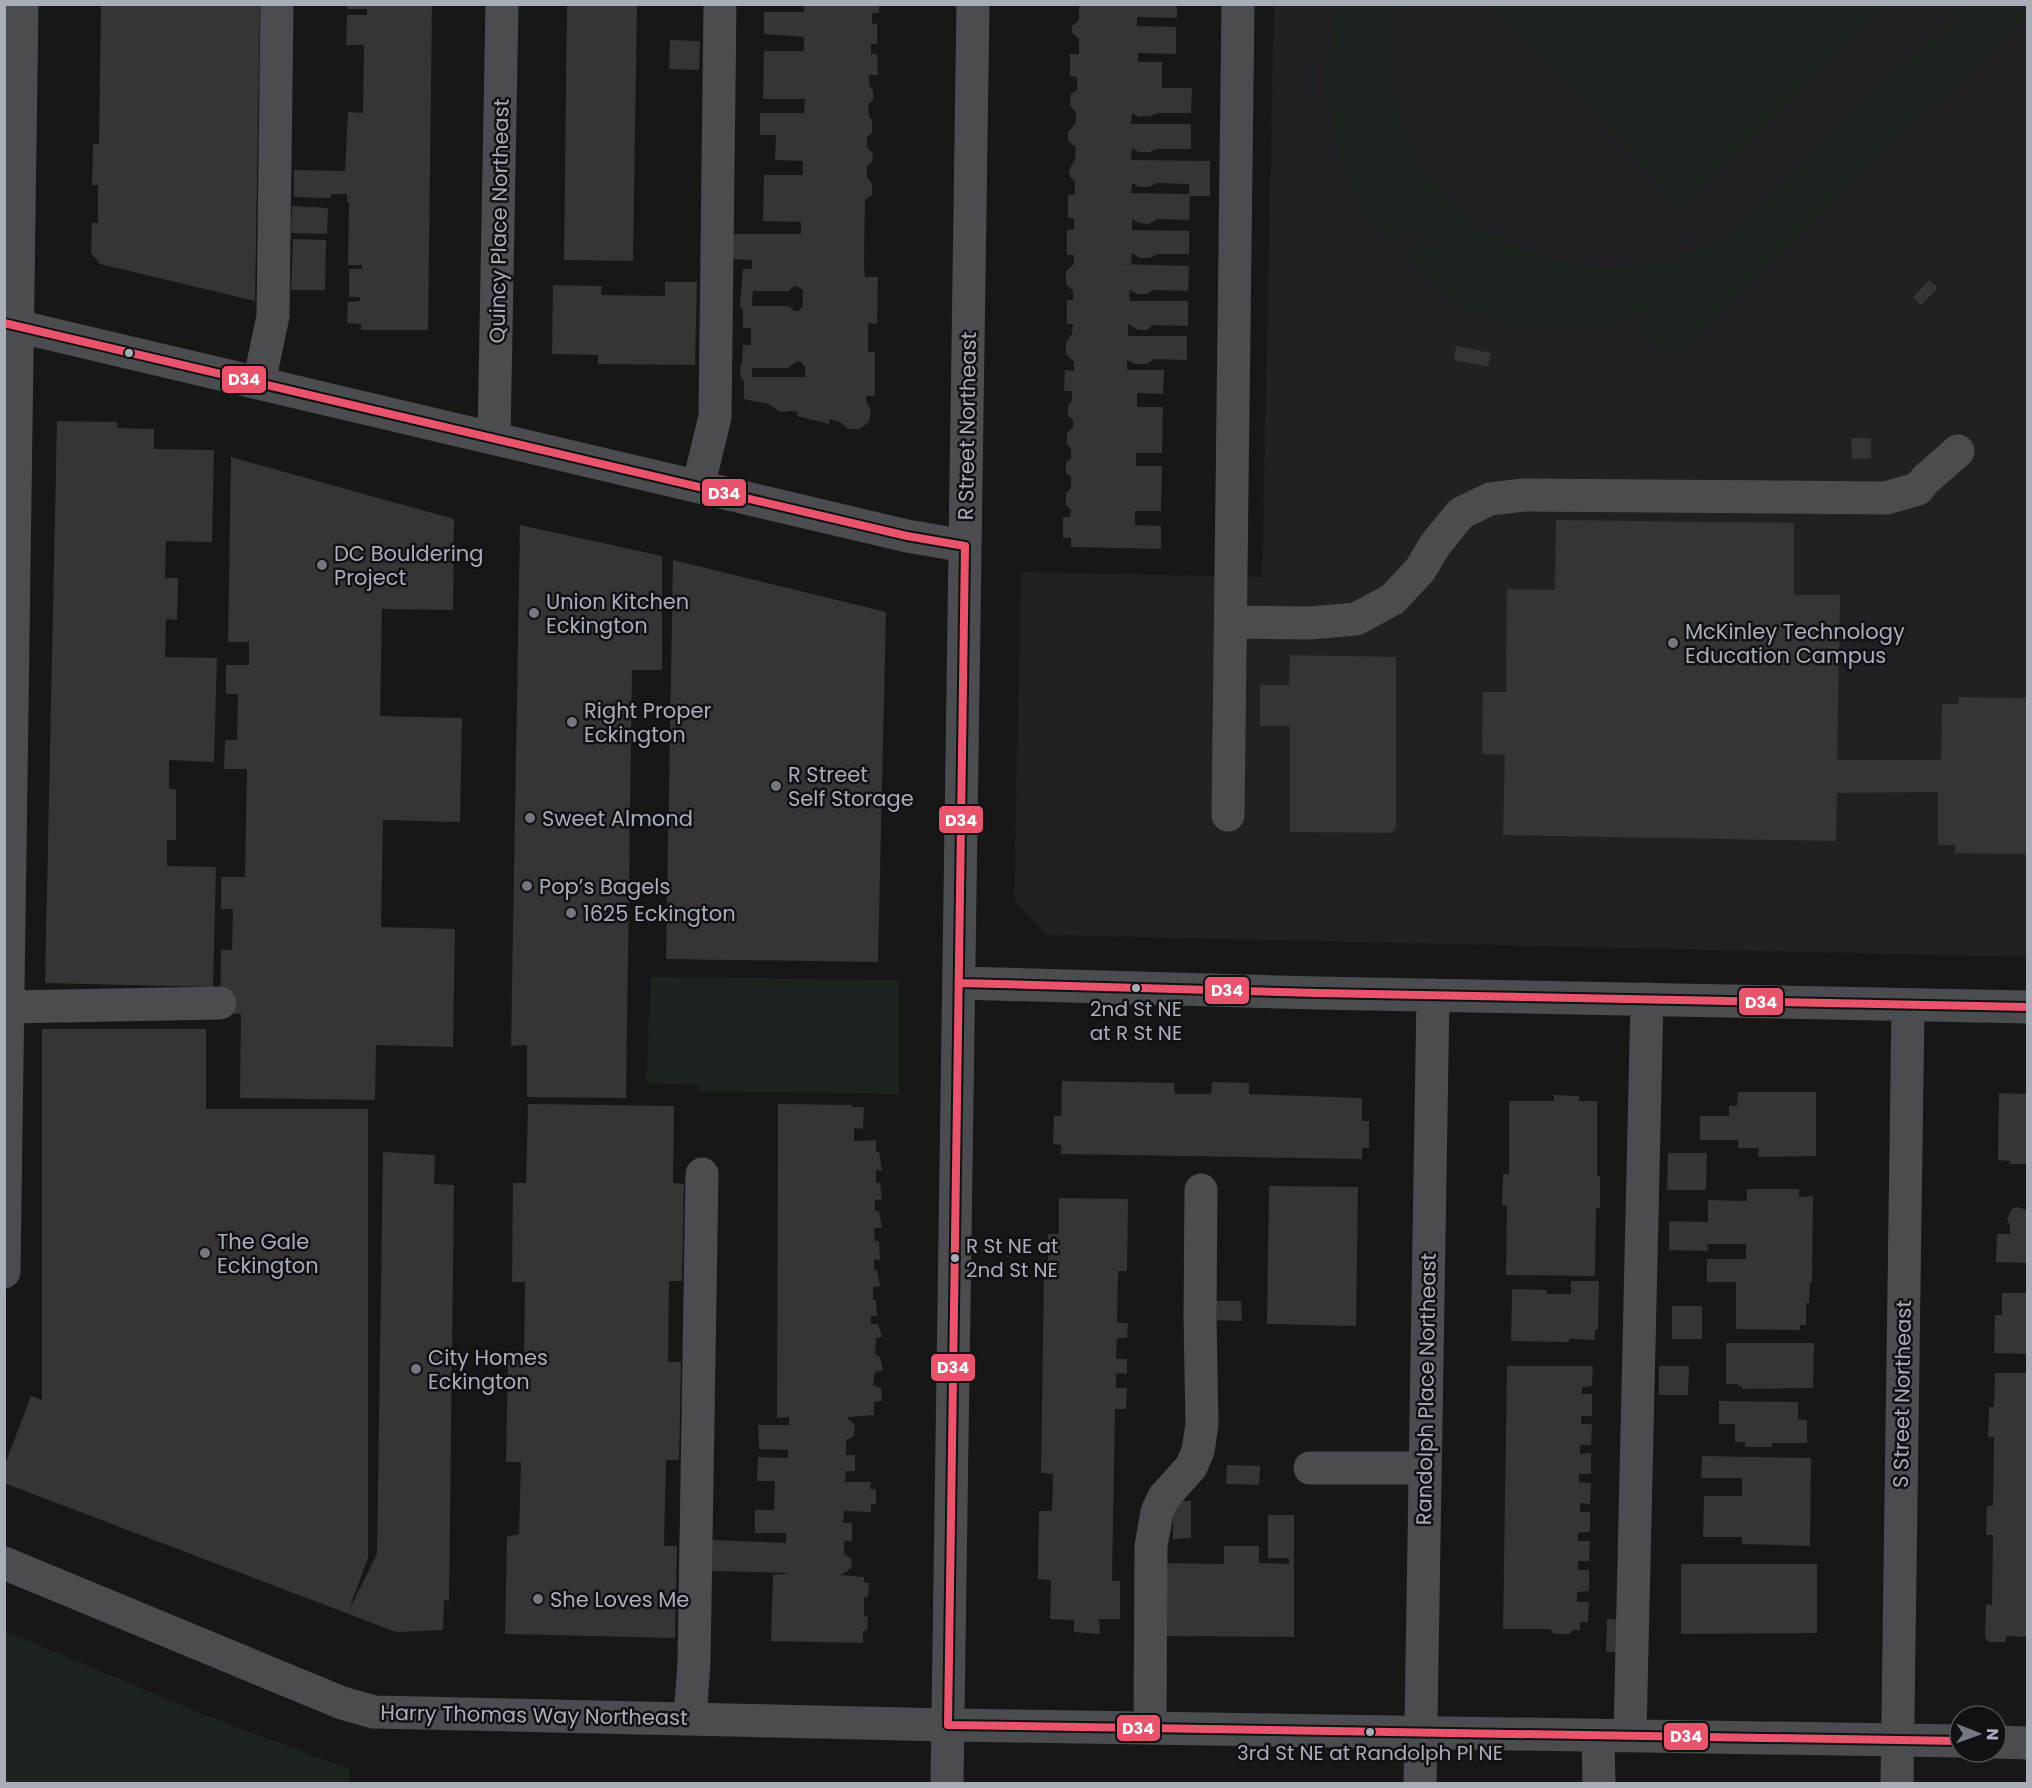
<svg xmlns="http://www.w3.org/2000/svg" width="2032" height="1788" font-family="Poppins,sans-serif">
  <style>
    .built { fill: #212123 }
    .green { fill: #1d241e }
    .building { fill: #353536; fill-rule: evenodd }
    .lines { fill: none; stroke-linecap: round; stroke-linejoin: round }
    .minor { stroke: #4b4c50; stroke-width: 33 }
    .bus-1-casing { stroke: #111113; stroke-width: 12 }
    .bus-1 { stroke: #e9536b; stroke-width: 8 }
    .bus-dot { fill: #a8adb8; stroke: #111113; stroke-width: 2 }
    .poi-dot { fill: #757880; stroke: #111113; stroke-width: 2 }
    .labels { text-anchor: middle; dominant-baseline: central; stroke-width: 5; stroke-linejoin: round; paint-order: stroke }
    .bus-label { font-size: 20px; fill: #a8adb8; stroke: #111113 }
    .street-label { font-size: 21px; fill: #a8adb8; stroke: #111113 }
    .poi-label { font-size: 21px; fill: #a8adb8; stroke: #111113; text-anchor: start }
    .line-badge { stroke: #111113; stroke-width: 2 }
    .badge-label { font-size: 16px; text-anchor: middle; font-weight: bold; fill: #fff }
  </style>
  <rect width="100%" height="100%" fill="#171717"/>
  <path class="built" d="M1274 5H2027V957L1047 935 1014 900 1021 572 1262 577Z"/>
  <path class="green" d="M1338 5H1396C1382 74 1399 146 1447 199 1463 217 1485 231 1506 241 1586 283 1682 274 1752 216L1971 5H2027L2028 13 1672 357 1638 326 1655 309C1644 313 1632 318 1620 321 1567 333 1503 336 1456 302 1440 290 1425 272 1410 257L1425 242 1444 254 1414 226 1400 210 1404 219 1411 228 1397 244C1388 235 1378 227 1370 217 1345 186 1324 114 1326 73 1327 50 1333 27 1338 5Z
    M1488 5H1888L1682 205Z
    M651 977 899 980V1094L699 1091V1085L646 1083Z
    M5 1631 210 1717 350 1769 349 1783H5Z"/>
  <path class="building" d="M101 4H260L255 301 100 264 91 253 92 223H98V185H92L93 144H99Z
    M347 4H432L428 330H361V324L347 323 348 302 360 301V297H349V269H362V265H348L349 202H347V194H332L330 198 294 197V170L345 171 348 112 363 113 364 45H346L347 15H367V9H347Z
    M567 4H637L633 261 564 260Z
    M804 4H879V13H872V24L877 23V44H871V54H877L878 75H869V85L873 91V100L868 105 869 117 872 120V133L867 137V148L873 153 872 162 867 166V177L872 184V195L865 200 864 262 865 277H878L877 324 868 323V352H875V396H866V401L871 411 869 422 860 429H848L840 422 830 419 829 424 797 416 798 412 793 411 780 412 769 404 744 399V381L741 378 740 367 742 364 743 345H751V328H743V310L740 306 743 269H752V260L732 259V234H801V222L763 221 764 175H803V161L775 160 776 135H760V113H804L805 99H763L764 51H804V37L764 34V12H804ZM796 286 803 290V306L799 311H794L789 306H752L753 291H789L791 288ZM797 361 801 362 805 367V377H752V368H788Z
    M1079 4H1177V18L1137 17V26L1176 27V54L1138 53V62H1162V88H1192L1191 113H1158L1150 116 1139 117 1132 113 1131 124H1191V149H1158L1150 152H1139L1132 148 1131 160 1210 161V196H1190L1189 220 1157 219 1149 224 1139 223 1132 219V230L1189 231V254H1157L1150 258H1140L1132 253 1131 264H1119L1189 266 1188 291 1153 290 1147 294H1137L1129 290 1130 301H1188V326L1152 325 1148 330H1138L1128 324V336H1187V360L1154 359 1147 364H1136L1127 360V370H1164L1163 394 1137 393V407H1163L1162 453H1136V466H1162L1161 511H1135V525L1161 526V549L1071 547V538H1063V517H1070L1071 510 1066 505V493L1071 488V477L1066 473V462L1071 459V449L1067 444V433L1073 427V420L1068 415V405L1072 401V391H1064L1065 370 1074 371V362L1066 354V342L1072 334 1073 324H1067V300H1073V291L1066 284V271L1074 264V255H1067V230H1074V218H1068V195H1075V181L1070 177 1069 170 1075 159 1076 147 1068 141V132L1076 123V113L1070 105 1071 94 1077 90V77L1070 76V54H1079V39L1072 33V26L1079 20ZM1132 183 1139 187H1149L1157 183 1189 184V194L1131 193Z
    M670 40 700 41 699 70 669 69Z
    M292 206 328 208 327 234 291 233Z
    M293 239 326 240 325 290H291Z
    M1929 280 1938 288 1921 305 1913 297Z
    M665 282H697L695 365 598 364V355L552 354 553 285 602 286 601 295 665 296Z
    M1456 346 1491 353 1488 367 1454 360Z
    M57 421 117 422V428L154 429V449L214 450 212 542 166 541 165 578H178L177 620 166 619 165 657 217 658 214 762 169 760V789H176V840H167V866L216 867 213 987 45 983Z
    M1851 438H1871V458L1852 459Z
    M231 457 454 519 453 610 382 609 380 716 462 718 460 822 383 820 381 927 455 929 453 1047 376 1045 375 1100 240 1098 241 1014 220 1013 221 950H232L233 909H221V877H245L247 769H224L225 740H237L238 694H226V665H249V642H228Z
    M1556 520 1794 523V595H1840L1837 760H1941L1942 704H1958L1959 697 2028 698V854L1955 853V845H1938V792L1837 793 1836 841 1503 835 1505 755 1482 754 1483 692H1506L1507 589 1555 590Z
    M520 525 662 556V670H632L626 1098 527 1097V1045L511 1046Z
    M673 560 886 612 878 962 666 959Z
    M1290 655 1396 657V828L1391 833 1290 832V726H1260V685H1289Z
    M42 1029H206V1109H368V1558L348 1612 377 1554 383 1152 435 1155 434 1184 454 1185 449 1601 444 1600 443 1630 396 1632 4 1483V1467L31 1396 42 1400Z
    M1062 1081 1174 1083 1175 1094H1211L1212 1082 1249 1083V1094L1362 1098V1121H1369V1148H1362V1159L1061 1154V1145L1053 1144 1054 1116H1061Z
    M1738 1092H1816V1156L1758 1157 1759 1148H1738V1140H1700V1116H1729V1106H1737Z
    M1999 1093 2028 1094V1164H2010V1161L1998 1160Z
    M1554 1095 1579 1096V1101H1597V1176H1600V1208H1596L1595 1276 1506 1275 1507 1206 1502 1205 1503 1174H1509V1101H1554Z
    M528 1104 674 1106 673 1183 684 1184 682 1281H669L668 1362H681L679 1460H666L664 1546H677L675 1638 505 1634 507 1537 519 1534 521 1462H506L508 1360 524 1361 525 1282H512L513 1183H526Z
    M778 1104 852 1105V1107H864L863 1129 854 1128V1141L876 1140V1152H879L882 1171 876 1170V1183H880L882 1199 875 1200V1211H879L882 1228H874L875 1241H879L880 1260 874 1259V1270H877L880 1286 873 1287V1300H876L877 1316H871V1324H878L882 1337 876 1338 875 1354 880 1357 883 1370 875 1372 873 1385 881 1388 882 1401 874 1402V1415L848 1417V1419L854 1424 855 1431 853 1437 846 1440V1455H855V1471H846L845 1482H871L870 1489H876V1504H871V1512L844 1511 843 1523H852V1541H844V1554L851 1559 852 1564 850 1569 840 1575 864 1577V1583H869L868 1597H864V1616L868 1617 867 1631H863V1643L771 1641 773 1575 792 1573 711 1571V1540L786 1543V1533H755V1510H774L775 1481H757L758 1457 788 1458V1450L759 1449 758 1425H789V1417L777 1418Z
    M1668 1153H1707L1706 1190H1667Z
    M1269 1186 1358 1187 1356 1326 1267 1324Z
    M1747 1189H1799V1197L1813 1196 1812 1282H1810L1809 1303H1806V1325H1800V1330L1736 1329V1282H1707V1259H1746V1244H1707L1708 1251 1669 1250V1221L1708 1222V1200L1747 1201Z
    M1059 1198 1128 1199 1127 1271H1118L1117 1323H1128L1127 1338H1117L1116 1359H1127V1374L1116 1373V1388H1127L1126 1409H1115L1112 1581H1120V1619H1099L1100 1634 1074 1632V1620L1050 1619 1051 1580 1038 1579 1039 1511H1052L1053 1474 1041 1473 1044 1270H1048V1234H1059Z
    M2018 1207 2028 1211V1263L1996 1262 1997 1234H2010V1225L2007 1219 2012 1209Z
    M1571 1281H1599L1598 1330H1595V1340L1569 1339V1342L1511 1341 1512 1289 1547 1290V1294H1571Z
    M2002 1293H2028V1354L1994 1353 1995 1315H2002Z
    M1207 1301H1241L1242 1321 1207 1320Z
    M1672 1306H1702V1339H1672Z
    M1726 1343H1814L1813 1388 1742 1389V1386H1738V1384H1726Z
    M1507 1366H1593L1592 1386 1582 1387V1394H1592V1416H1581V1424H1592L1591 1445H1580V1454L1591 1453V1474H1579V1482L1591 1483 1590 1504 1580 1503V1512H1590V1532L1578 1533V1541H1590L1589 1561H1578V1570H1589V1591L1577 1592V1602H1589L1588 1622H1580V1630H1573L1569 1634H1554L1550 1629H1503Z
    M1659 1366H1689L1688 1395H1659Z
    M1995 1373H2028V1637L2006 1636V1642H1989L1985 1637 1986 1604 1992 1605 1993 1535H1986L1987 1506H1993L1994 1437H1988L1989 1407H1994Z
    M1719 1401 1798 1402V1419L1807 1420V1443H1772V1447H1745V1442H1735V1424H1719Z
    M1702 1456 1811 1458 1810 1546 1742 1544V1537H1703L1704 1496H1742V1478H1701Z
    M1227 1465 1260 1466 1259 1485 1226 1484Z
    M1173 1501H1191V1538L1173 1539Z
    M1268 1515H1294V1637L1155 1636 1156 1563 1224 1564V1546H1259V1563L1289 1564V1558H1268Z
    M1681 1564H1817V1633L1681 1634Z
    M1607 1619 1624 1620V1652H1606Z"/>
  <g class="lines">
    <path class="minor" d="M4 323 907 536 965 546
      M259 383 273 316 277 4
      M494 438 502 4
      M698 487 715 417 720 4
      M1231 622 1310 623 1356 619 1393 599 1420 570 1435 545 1461 513 1490 499 1524 495 1886 498 1918 489 1926 479 1958 451
      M1228 815 1238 4
      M960 983 1318 993 2028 1007
      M8 1007 220 1003
      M4 1272 22 4
      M1310 1468H1425
      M4 1563 342 1703 374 1712 948 1725 1960 1741
      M690 1718 694 1663 702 1174
      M1150 1728 1151 1546 1157 1512 1164 1497 1191 1467 1198 1451 1202 1424 1200 1317 1201 1190
      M1598 1735 1599 1784
      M1630 1735 1647 999
      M1996 1742 2028 1743
      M947 1784 973 4
      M1420 1784 1433 995
      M1897 1784 1908 1005"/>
    <defs>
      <path id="bus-1" d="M4 323 907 536 965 546
        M965 546 948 1725 1960 1741
        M960 983 1318 993 2028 1007"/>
    </defs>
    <use href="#bus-1" class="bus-1-casing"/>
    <use href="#bus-1" class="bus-1"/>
  </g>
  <g class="bus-dot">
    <circle cx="129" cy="353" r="5"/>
    <circle cx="1136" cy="988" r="5"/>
    <circle cx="955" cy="1258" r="5"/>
    <circle cx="1370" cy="1732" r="5"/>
  </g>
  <g class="poi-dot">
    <circle cx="322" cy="565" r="6"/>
    <circle cx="534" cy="613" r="6"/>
    <circle cx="1673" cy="643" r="6"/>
    <circle cx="572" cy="722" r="6"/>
    <circle cx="776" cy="786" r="6"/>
    <circle cx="530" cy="818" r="6"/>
    <circle cx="527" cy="886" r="6"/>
    <circle cx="571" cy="913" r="6"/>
    <circle cx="205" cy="1253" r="6"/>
    <circle cx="416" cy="1369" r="6"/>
    <circle cx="538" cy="1599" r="6"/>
  </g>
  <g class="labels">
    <g class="bus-label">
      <text x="1136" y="1009">2nd St NE<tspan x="1136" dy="24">at R St NE</tspan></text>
      <text x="966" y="1246" text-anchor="start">R St NE at<tspan x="966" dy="24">2nd St NE</tspan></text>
      <text x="1370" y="1753">3rd St NE at Randolph Pl NE</text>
    </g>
    <g class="street-label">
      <text transform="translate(499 221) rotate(-89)">Quincy Place Northeast</text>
      <text transform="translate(967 426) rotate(-89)">R Street Northeast</text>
      <text transform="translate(1426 1389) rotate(-89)">Randolph Place Northeast</text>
      <text transform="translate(1902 1394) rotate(-89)">S Street Northeast</text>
      <text transform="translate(534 1715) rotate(1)">Harry Thomas Way Northeast</text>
    </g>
    <g class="poi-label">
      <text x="334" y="553">DC Bouldering<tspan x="334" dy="24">Project</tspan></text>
      <text x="546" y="601">Union Kitchen<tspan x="546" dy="24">Eckington</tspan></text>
      <text x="1685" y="631">McKinley Technology<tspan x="1685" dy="24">Education Campus</tspan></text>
      <text x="584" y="710">Right Proper<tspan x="584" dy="24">Eckington</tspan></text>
      <text x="788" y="774">R Street<tspan x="788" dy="24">Self Storage</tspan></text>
      <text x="542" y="818">Sweet Almond</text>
      <text x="539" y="886">Pop’s Bagels</text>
      <text x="583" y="913">1625 Eckington</text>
      <text x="217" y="1241">The Gale<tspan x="217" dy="24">Eckington</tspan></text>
      <text x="428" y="1357">City Homes<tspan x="428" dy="24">Eckington</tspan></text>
      <text x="550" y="1599">She Loves Me</text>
    </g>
  </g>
  <g class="line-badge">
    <rect x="221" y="365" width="46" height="29" rx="6" fill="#e9536b"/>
    <rect x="701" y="478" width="46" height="29" rx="6" fill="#e9536b"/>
    <rect x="938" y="805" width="46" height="29" rx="6" fill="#e9536b"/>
    <rect x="1204" y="976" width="46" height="29" rx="6" fill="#e9536b"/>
    <rect x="1738" y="987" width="46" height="29" rx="6" fill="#e9536b"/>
    <rect x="930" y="1353" width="46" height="29" rx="6" fill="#e9536b"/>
    <rect x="1116" y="1714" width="45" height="28" rx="6" fill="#e9536b"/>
    <rect x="1663" y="1722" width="46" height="29" rx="6" fill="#e9536b"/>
  </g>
  <g class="badge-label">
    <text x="244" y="385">D34</text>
    <text x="724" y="499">D34</text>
    <text x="961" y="826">D34</text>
    <text x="1227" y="996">D34</text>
    <text x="1761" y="1008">D34</text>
    <text x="953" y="1373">D34</text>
    <text x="1138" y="1734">D34</text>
    <text x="1686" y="1742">D34</text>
  </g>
  <rect width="2032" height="1788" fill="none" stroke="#a8adb8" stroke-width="12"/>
  <g transform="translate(1978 1734) rotate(91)"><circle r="28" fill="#111113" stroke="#4d4f55" stroke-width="1.5"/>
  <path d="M0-4.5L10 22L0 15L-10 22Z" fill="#757880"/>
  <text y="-9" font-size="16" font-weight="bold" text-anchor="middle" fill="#a8adb8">N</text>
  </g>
</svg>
